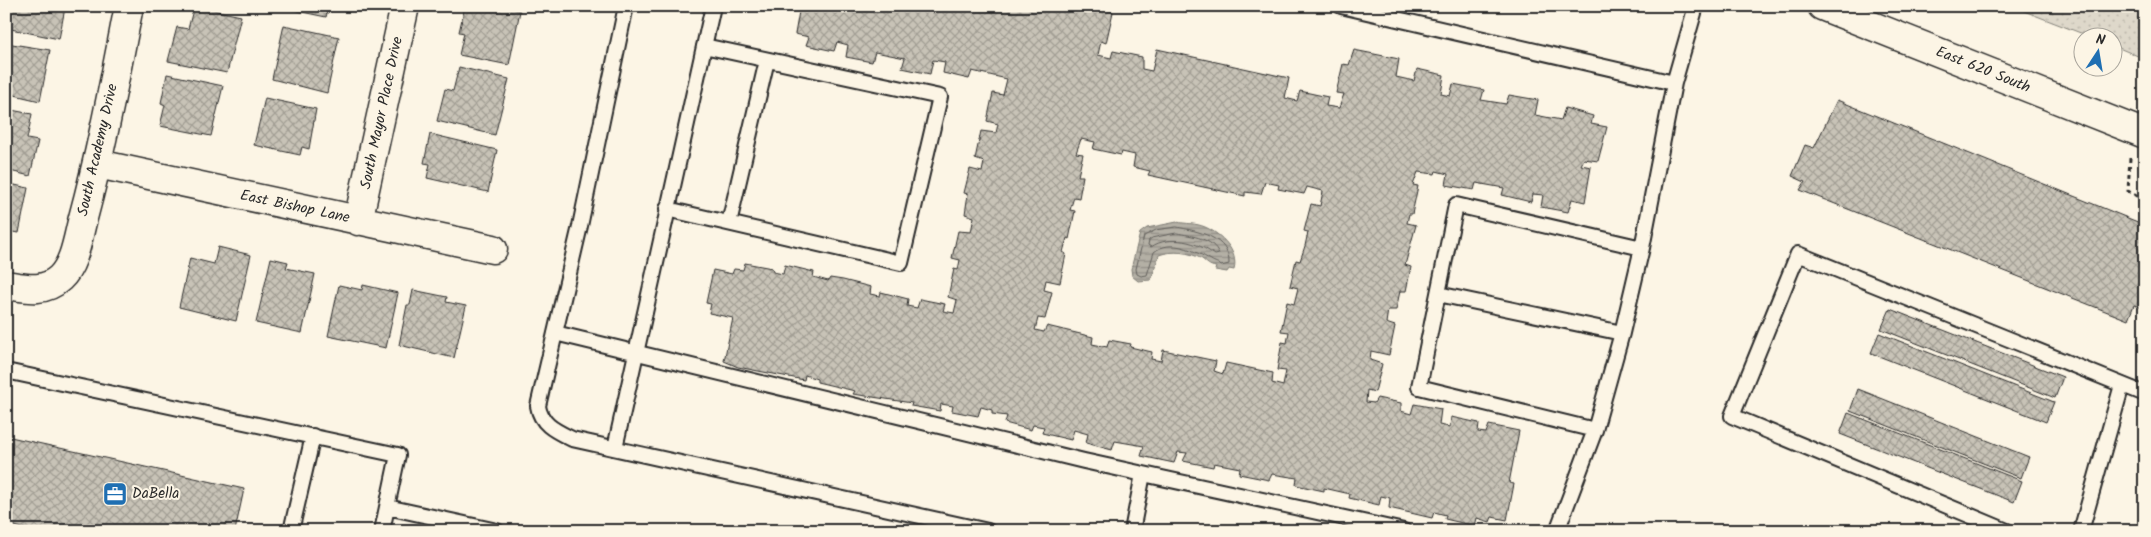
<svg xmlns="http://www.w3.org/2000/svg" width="2151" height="537" font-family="Kalam,sans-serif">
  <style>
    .grass { fill: url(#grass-dots); stroke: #84827a }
    .water { fill: url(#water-rules); stroke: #7d7b74 }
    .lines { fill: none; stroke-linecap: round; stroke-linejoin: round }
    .shore { stroke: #62605c; stroke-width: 1 }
    .building { fill: url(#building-cross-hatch); stroke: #2b2b2b; fill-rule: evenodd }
    .lane-casing { stroke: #2b2b2b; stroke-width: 18 }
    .street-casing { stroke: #2b2b2b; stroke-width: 31 }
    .secondary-casing { stroke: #2b2b2b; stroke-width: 31 }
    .path { stroke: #2b2b2b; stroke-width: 3; stroke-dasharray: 4 4; stroke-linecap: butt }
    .lane { stroke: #fcf5e5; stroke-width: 14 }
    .street { stroke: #fcf5e5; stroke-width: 28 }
    .secondary { stroke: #fcf5e5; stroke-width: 28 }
    .labels { text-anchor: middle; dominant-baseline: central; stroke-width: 4; stroke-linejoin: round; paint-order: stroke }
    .street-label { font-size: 15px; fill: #2b2b2b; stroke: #fcf5e5 }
    .poi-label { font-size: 15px; fill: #2b2b2b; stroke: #fcf5e5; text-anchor: start }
  </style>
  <defs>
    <pattern id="grass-dots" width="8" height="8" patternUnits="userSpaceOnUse" patternTransform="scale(1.25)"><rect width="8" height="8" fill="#ded8ca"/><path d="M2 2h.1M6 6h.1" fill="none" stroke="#bfbaae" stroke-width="1.8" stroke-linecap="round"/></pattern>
    <pattern id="water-rules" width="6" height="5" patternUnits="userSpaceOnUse" patternTransform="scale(1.25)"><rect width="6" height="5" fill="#b4b0a5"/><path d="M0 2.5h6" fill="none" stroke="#938f87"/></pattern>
    <pattern id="building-cross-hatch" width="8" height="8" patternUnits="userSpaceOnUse" patternTransform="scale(1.25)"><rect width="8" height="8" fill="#c8c3b7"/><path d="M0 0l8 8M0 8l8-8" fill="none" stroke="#a39f95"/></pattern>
  </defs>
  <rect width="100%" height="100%" fill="#fcf5e5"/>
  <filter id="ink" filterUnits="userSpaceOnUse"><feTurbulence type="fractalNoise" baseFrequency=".02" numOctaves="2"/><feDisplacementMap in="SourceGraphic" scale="10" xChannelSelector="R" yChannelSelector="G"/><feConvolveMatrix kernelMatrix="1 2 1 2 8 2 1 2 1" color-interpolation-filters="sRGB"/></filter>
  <g filter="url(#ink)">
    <path class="grass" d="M2011 6H2145V59L2114 46V38L2091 37Z"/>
    <path class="water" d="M1177 222C1186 224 1196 223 1205 227 1221 234 1239 251 1234 270L1229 269 1227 272 1215 270 1216 267C1209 266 1207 263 1202 259 1190 252 1172 250 1159 255L1151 280 1138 281 1132 276 1131 269 1140 233 1147 228Z"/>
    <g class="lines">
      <path class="shore" d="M1177 227C1197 231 1230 237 1229 264L1221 266C1218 262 1215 263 1211 260 1195 251 1171 238 1154 252L1147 275 1141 276 1137 274 1136 269 1144 236 1156 230Z
        M1177 233C1192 236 1213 238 1219 254L1215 255C1198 242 1170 234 1151 247L1148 245 1149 240 1152 238Z"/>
    </g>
    <path class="building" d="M7 6H58L65 8 59 39 6 28Z
      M194 6 241 16 227 73 168 61 177 27 188 29Z
      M283 6H329L326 17 283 8Z
      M465 6H498L520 11 509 65 459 55 464 33 459 32Z
      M800 6H1109L1108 11 1113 12 1106 43 1101 41 1098 55 1111 58 1113 51 1142 57V69L1152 71 1157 49 1289 78 1285 98 1297 101 1300 91 1328 97 1326 106 1339 108 1344 94 1336 93 1343 64 1349 65 1354 50 1399 59 1396 77 1414 81 1417 69 1444 75 1441 94 1450 96 1453 84 1484 90 1481 100 1506 104 1509 95 1538 100 1535 115 1561 120 1565 108 1593 116 1591 124 1607 127 1598 161 1584 159 1581 165 1591 167 1585 202 1572 199 1568 212 1541 207 1543 195 1533 194 1531 202 1502 195 1504 188 1476 183 1474 190 1446 185 1448 174 1436 171 1435 174 1418 172 1413 185 1418 186 1412 214H1409L1407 223 1416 225 1405 265 1411 267 1406 291H1400L1396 310H1388L1386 323 1395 326 1389 355 1371 351 1370 360 1382 364 1375 392 1367 390 1366 402 1374 403 1377 398 1401 403V411L1411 414 1414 404 1441 409 1439 425 1450 427 1451 417 1479 423 1478 432 1486 433 1489 425 1519 431 1509 483 1514 484 1507 520 1492 517 1490 522 1477 518 1475 526 1445 519 1446 515 1434 512 1432 518 1389 508 1390 498 1381 496 1379 505 1349 498 1350 494 1324 488V491L1296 485 1297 478 1272 474 1269 480 1239 474 1240 468 1214 463 1213 467 1183 461 1187 453 1178 452 1174 463 1141 456 1144 446 1115 441 1112 450 1086 443 1088 434 1074 430 1071 440 1042 433 1044 427 1033 425 1031 430 1005 423 1007 416 992 414V410L981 407 978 416 952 411 953 406 941 404 940 411 911 406 912 403 853 394 855 391 817 382V379L805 375 804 380 738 367 724 361 733 318 709 313 711 304 706 303 713 270 732 274 734 269 743 270 745 263 772 268 773 272 783 274 785 265 814 272 813 277 828 281 830 278 843 280 871 287 870 294 880 296 881 292 908 299 907 306 917 308 920 299 945 304 943 311 954 313 957 300 948 297 954 269 958 270 960 260 952 258 958 231 971 232 974 217 965 214 968 194 964 193 970 169 982 172 984 162 975 159 981 131 996 133 998 124 987 121 993 93 1003 95 1007 79 972 71 969 79 943 73 945 62 933 60 930 74 902 68 905 58 875 52 872 62 846 57 848 45 837 42 834 51 806 45 809 37 795 34ZM1081 139 1095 142 1093 149 1121 155 1122 152 1135 155 1133 167 1150 171 1148 175 1245 196V192L1261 194 1265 182 1279 185 1278 189 1304 194 1307 187 1323 191 1320 206 1311 204 1304 231 1308 232 1305 246 1300 261 1296 260 1290 286 1298 288 1294 304 1287 302 1281 331 1289 332 1287 343 1282 342 1277 370 1286 371 1283 386 1272 383 1273 373 1226 363 1223 374 1214 371 1216 361 1163 350 1161 361 1151 359 1152 352 1130 347 1131 344 1109 340 1107 347 1092 344 1093 337 1047 326 1044 332 1035 330 1038 318 1045 319 1052 292 1044 290 1046 280 1060 283 1066 254 1063 252 1067 238 1069 239 1075 211 1070 210 1074 197 1079 198 1083 176H1078L1083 154 1076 153Z
      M284 25 339 37 327 93 272 79Z
      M6 43 50 50 40 101 6 93Z
      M459 67 509 79 495 135 437 121 445 89 453 91Z
      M167 74 223 86 211 136 160 126 165 105 161 103Z
      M265 98 316 109 309 149 302 147 300 155 254 145Z
      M1837 100 2145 225V309L2134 305 2128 320 1800 190 1805 182 1792 176 1805 145 1814 148Z
      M6 109 32 114 27 139 38 141 30 176 6 170Z
      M430 134 497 150 488 192 427 178 430 164 424 163Z
      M6 183 28 188 19 233 6 231Z
      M218 247 251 255 236 321 179 307 190 258 214 264Z
      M271 258 288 262 286 268 315 274 302 333 256 323Z
      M339 285 362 290 363 285 398 293 386 348 328 336Z
      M413 290 447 297 446 302 466 306 454 358 399 345 407 305H410Z
      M1890 309 2063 377 2055 398 1881 329Z
      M1879 333 2054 402 2046 422 1871 353Z
      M1858 389 2029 457 2021 478 1850 411Z
      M1848 413 2022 481 2014 502 1840 434Z
      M6 436 244 489 235 531H36L6 524Z"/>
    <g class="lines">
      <defs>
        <path id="lane" d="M626 6 580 226 538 406C541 425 556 431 572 439L988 531
          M1341 6 1674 83
          M667 209 901 263 940 97 704 46
          M729 223 767 60
          M1438 294 1622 333
          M555 333 1084 461 1404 531
          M6 371 398 455 387 507 497 531
          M1595 430 1419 387 1456 205 1642 248
          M615 448 713 6
          M291 531 313 436
          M382 531 387 507
          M1132 531 1143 474
          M1557 531 1595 430 1622 333 1642 248 1674 83 1696 6
          M2007 531 1732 416 1798 254 2145 394
          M2081 531 2122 385"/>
        <path id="street" d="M98 164 493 249
          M358 221 405 6
          M6 285C26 288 44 293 60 278 75 264 78 236 83 218 102 148 115 77 129 6"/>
        <path id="secondary" d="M1822 6 2145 134"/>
      </defs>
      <use href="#lane" class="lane-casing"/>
      <use href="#street" class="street-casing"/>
      <use href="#secondary" class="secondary-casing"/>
      <path class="path" d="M2130 158 2128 191 2145 201"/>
      <use href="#lane" class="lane"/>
      <use href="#street" class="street"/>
      <use href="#secondary" class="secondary"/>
    </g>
  </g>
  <defs>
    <symbol id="office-square" viewBox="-11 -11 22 22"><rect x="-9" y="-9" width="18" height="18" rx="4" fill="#1f6fb2" stroke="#fcf5e5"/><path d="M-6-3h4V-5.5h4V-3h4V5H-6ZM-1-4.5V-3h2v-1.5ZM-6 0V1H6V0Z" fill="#fff"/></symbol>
  </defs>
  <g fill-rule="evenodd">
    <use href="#office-square" x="101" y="480" width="28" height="28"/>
  </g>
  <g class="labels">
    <g class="street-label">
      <text transform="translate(1983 70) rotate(22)">East 620 South</text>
      <text transform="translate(382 113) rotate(-78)">South Mayor Place Drive</text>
      <text transform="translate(98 150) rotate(-77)">South Academy Drive</text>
      <text transform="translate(295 207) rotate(12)">East Bishop Lane</text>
    </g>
    <g class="poi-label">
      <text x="132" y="494">DaBella</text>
    </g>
  </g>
  <rect width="2151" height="537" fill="none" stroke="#fcf5e5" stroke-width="25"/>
  <rect x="12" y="12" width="2126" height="512" fill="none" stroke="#2b2b2b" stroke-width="2" filter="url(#ink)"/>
  <g transform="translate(2098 52) rotate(12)"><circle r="24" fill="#fcf5e5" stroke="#a8a49b"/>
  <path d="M0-4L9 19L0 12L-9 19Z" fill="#1f6fb2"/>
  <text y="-8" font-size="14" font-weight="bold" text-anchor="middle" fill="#2b2b2b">N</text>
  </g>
</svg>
